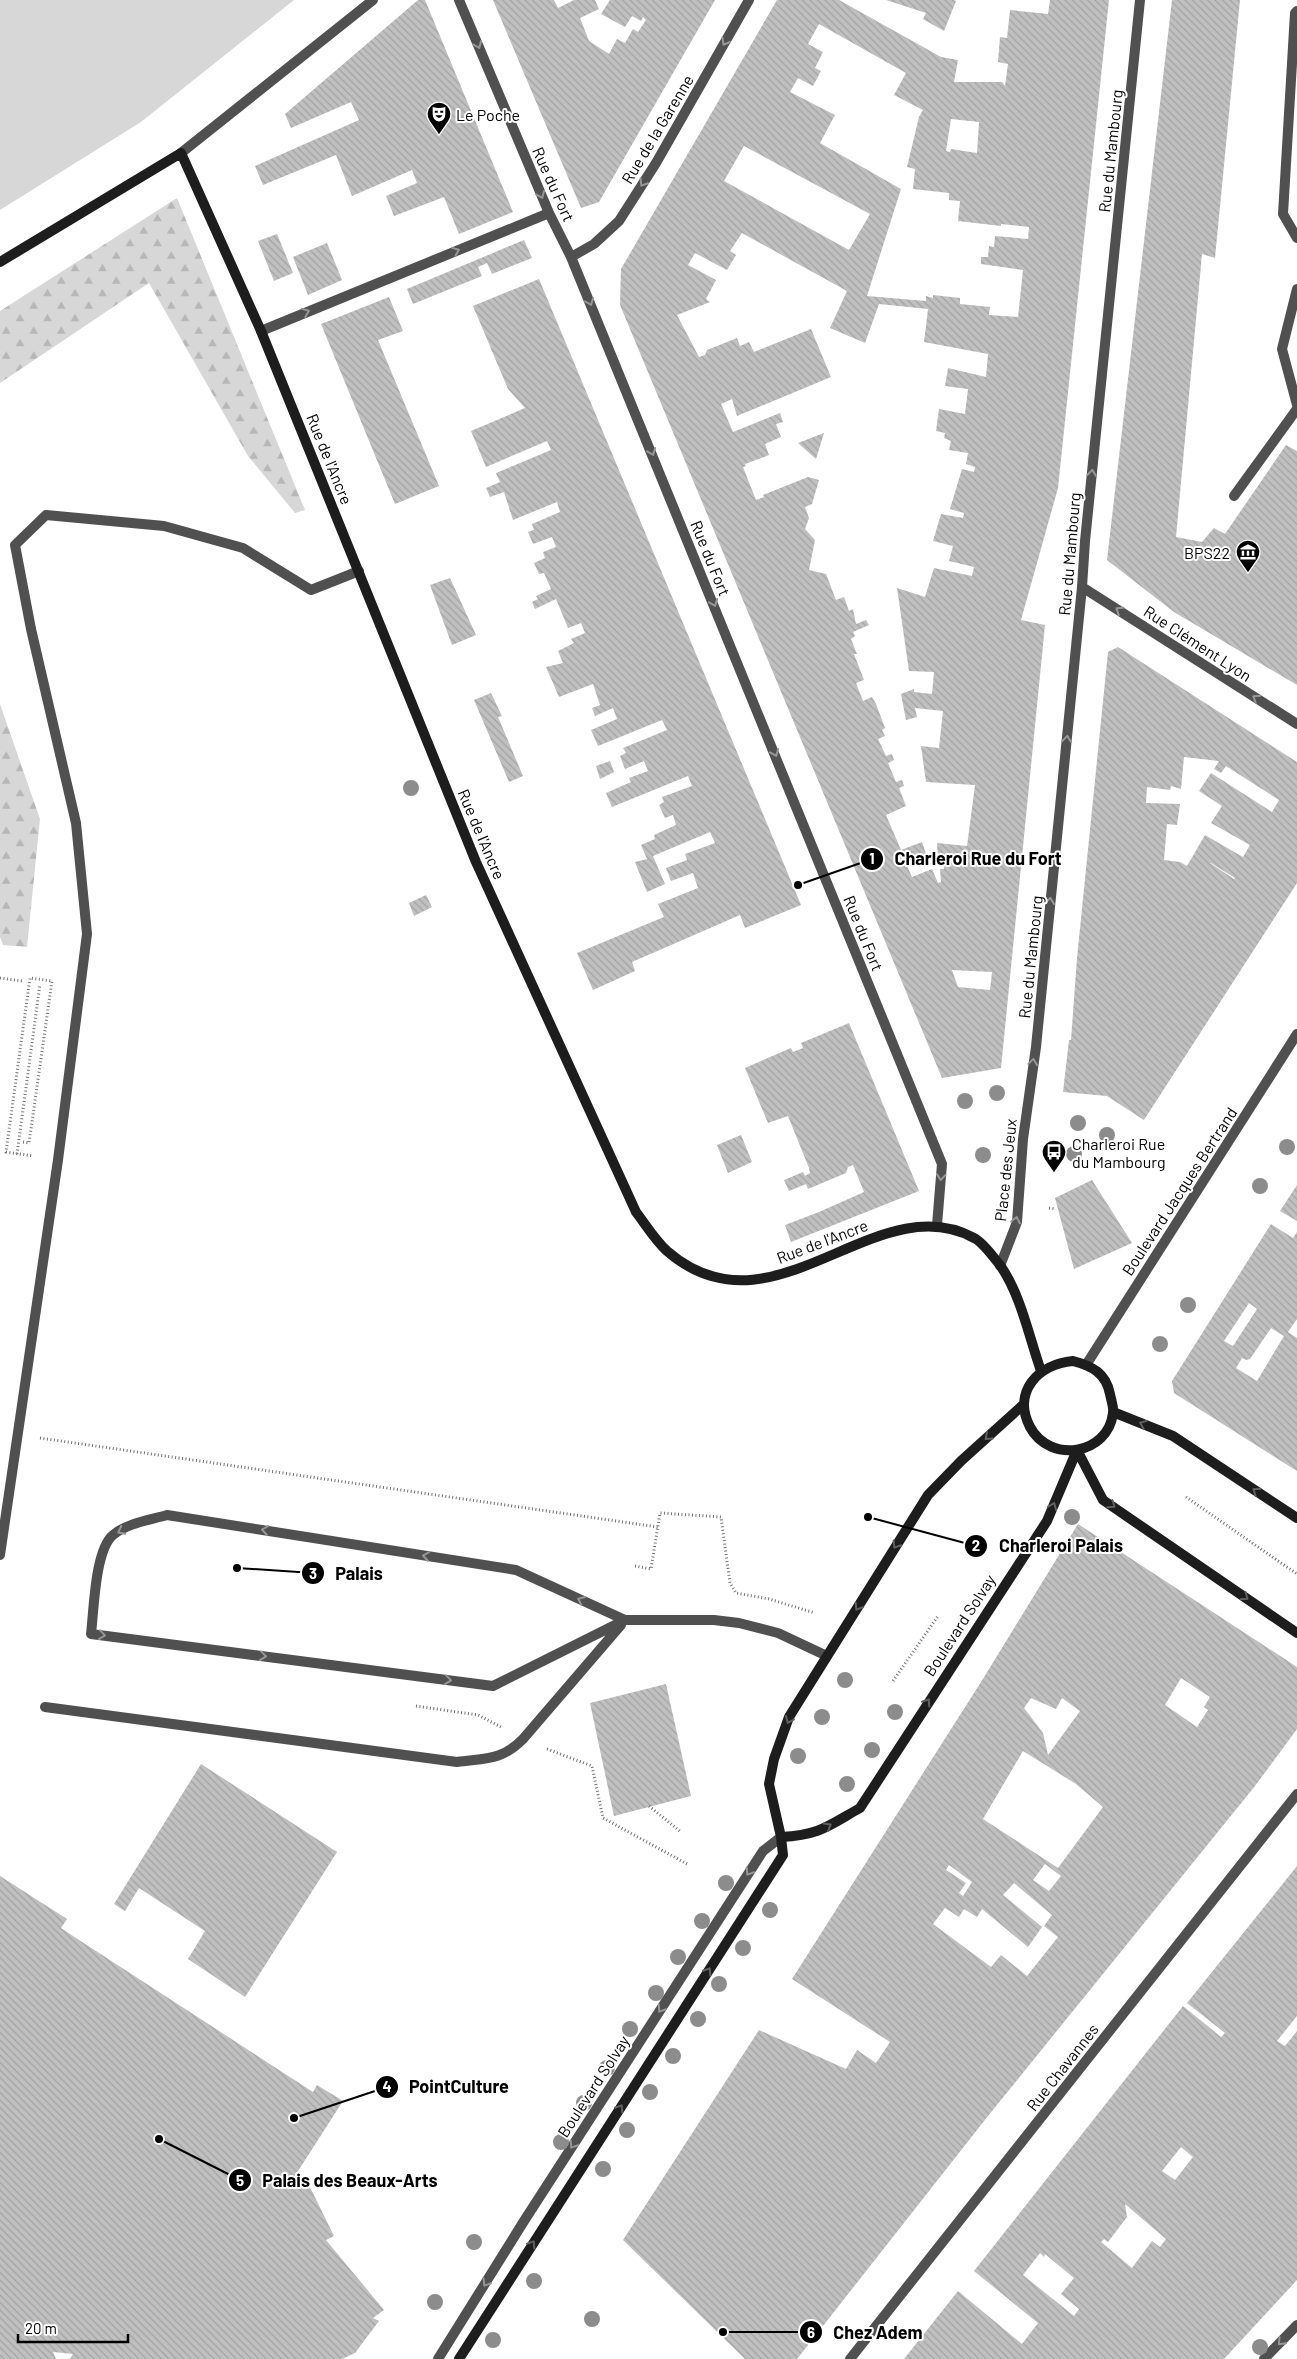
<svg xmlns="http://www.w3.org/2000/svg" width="1297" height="2359" font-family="Barlow,sans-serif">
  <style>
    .grass { fill: #d7d7d7 }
    .forest { fill: url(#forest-firs) }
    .building { fill: url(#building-back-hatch); fill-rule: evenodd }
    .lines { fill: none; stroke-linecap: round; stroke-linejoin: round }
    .path { stroke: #727272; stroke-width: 3; stroke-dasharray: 1 2.5; stroke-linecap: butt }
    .lane { stroke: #505050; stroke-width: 10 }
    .street { stroke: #505050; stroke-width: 10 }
    .secondary { stroke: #1d1d1d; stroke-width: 10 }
    .tree { fill: #8c8c8c }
    .oneway { stroke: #969696 }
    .oneway2 { stroke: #616161 }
    .labels { text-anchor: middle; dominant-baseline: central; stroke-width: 4; stroke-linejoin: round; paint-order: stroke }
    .poi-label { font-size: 16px; fill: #000; stroke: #fff; text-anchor: start }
    .street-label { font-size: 16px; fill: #000; stroke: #fff }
    .leader { fill: none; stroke: #000; stroke-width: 2 }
    .callout-dot { fill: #000; stroke: #fff; stroke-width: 2 }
    .mark-label { font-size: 15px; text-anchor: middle; font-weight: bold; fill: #fff }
    .callout-label { font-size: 18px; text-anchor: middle; font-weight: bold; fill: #000; stroke: #fff; stroke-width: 4; stroke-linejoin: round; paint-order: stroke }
  </style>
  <defs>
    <pattern id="forest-firs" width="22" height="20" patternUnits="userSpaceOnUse" patternTransform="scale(1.25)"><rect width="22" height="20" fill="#d7d7d7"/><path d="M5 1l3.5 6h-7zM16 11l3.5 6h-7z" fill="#b7b7b7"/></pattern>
    <pattern id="building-back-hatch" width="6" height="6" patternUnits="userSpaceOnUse" patternTransform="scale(1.25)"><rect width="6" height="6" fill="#c0c0c0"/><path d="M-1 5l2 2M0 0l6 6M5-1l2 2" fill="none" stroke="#a3a3a3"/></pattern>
  </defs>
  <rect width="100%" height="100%" fill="#fff"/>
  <path class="grass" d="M0 0H294L141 122 0 210Z"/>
  <path class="forest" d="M177 198 305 510 295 513 248 456 149 283 0 383V311Z
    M0 704 40 819 27 947 3 945 0 937Z"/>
  <path class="building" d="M418 0H425L513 212 459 234 444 197 394 216 386 196 417 183 412 170 352 196 336 155 263 185 255 166 359 120 351 102 291 128 285 114Z
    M493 0H554L558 8 574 0H595L599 9 580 18 589 41 609 54 617 39 625 43 633 29 638 32 646 20 643 17 641 21 632 16 625 27 601 14 610 0H715L599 202 581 208Z
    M777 0H839L941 57 958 60 954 82H1002L1005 86 1008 64 998 62 1000 37 1007 38 1010 10 1048 14 1050 0H1109L1058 488 1021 620 1045 625 1001 1068 942 1078 620 305 621 269ZM819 24 906 73 894 95 923 110 919 117 907 167 915 169 913 189 949 193V200L960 201 958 221 1001 226V224L1029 227 1028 239 995 236 994 247 989 246 988 257H981V264L1023 270 1018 317 989 315 990 307 960 304V298L933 295V298L926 296V301L867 296 901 189 820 143 835 115 790 92 798 78 813 86 821 71 815 68 823 52 808 44ZM951 119 979 122 977 153 951 149 950 152 946 151ZM744 146 870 214 849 250 724 181ZM742 233 847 291 830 328 865 343 879 304 928 309 924 342 988 354 986 377 948 368 945 386 968 389 965 414 939 409 936 431 945 433 944 438 951 441 949 450 968 453 966 464 975 467 974 472 962 469 950 509 964 513 963 518 941 514 933 541 953 546 949 561 974 567 972 576 934 568 925 597 897 588 909 671 934 672 932 694 914 692V689L901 694 906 720 917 717 915 708 943 711 939 748 921 746 926 782 975 785 967 846 937 843 938 856H945L944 869H940L941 882 938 883 932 869 912 877 907 866 927 857 922 842 901 850 886 815 906 806 899 788 904 786 902 780 896 782 888 763 894 760 892 754 886 756 878 739 885 736 882 730 885 728 876 704 872 697 863 701 856 683 864 680 854 654H857L851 639 855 636 853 632 869 625 866 620 856 624 853 609 849 611 844 597 836 600 826 574 809 570 815 540 805 529 809 518 805 507 812 504 819 480 808 477 763 495 764 497 756 500 743 467 746 466 745 464 769 455 765 444 781 437 776 424 783 422 780 413 733 432 721 404 732 399 737 416 831 377 811 329 754 352 749 342 740 346 737 338 707 350 705 355 699 357 677 315 710 302 706 299 716 280 688 265 695 253 727 270 736 255 730 251ZM952 970 992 972 990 990 958 987Z
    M886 0H954L956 1 944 31 923 19 926 13Z
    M1172 0H1240L1215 258 1202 254 1176 537 1202 542 1214 528 1225 534 1286 445 1297 451V685L1174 612 1107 560Z
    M277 234 293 273 274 281 258 241Z
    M524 240 532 258 492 274 487 263 478 267 482 276 413 304 407 289Z
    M327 243 342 280 308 295 293 257Z
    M539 279 801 905 745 928 740 915 632 962 635 971 593 990 577 953 664 917 658 904 698 888 693 873 671 881 666 868 687 860 685 854 715 843 710 832 653 856 665 884 647 892 635 862 647 859 641 845 655 839 654 835 676 825 673 815 665 818 659 805 664 802 662 797 692 786 688 776 612 807 606 793 631 782 629 778 648 771 644 761 625 769 620 756 626 753 623 748 667 730 662 720 598 746 591 730 617 719 613 708 595 716 592 708 600 705 593 684 559 697 546 667 563 663 558 651 574 643 571 639 585 633 581 623 568 628 556 599 535 609 532 602 538 599 536 596 551 589 544 573 539 574 534 563 545 558 543 552 556 547 552 537 533 544 528 532 534 530 532 524 560 512 557 502 513 520 504 492 490 497 486 488 500 482 496 473 551 450 547 441 486 467 471 431 525 408 508 389 473 306Z
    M389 297 403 331 378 340 439 486 395 504 321 324Z
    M824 433 816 459 798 443Z
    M450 578 476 635 452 645 430 585Z
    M1118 647 1297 762V883L1144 1120 1107 1096 1063 1092 1069 1040H1071L1077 958 1108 652ZM1184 757 1219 761 1214 769 1221 773 1226 766 1279 800 1272 812 1211 773 1199 791 1222 806 1211 823 1250 845 1243 857 1205 835 1187 866 1180 862 1164 860 1167 824 1177 825 1180 804 1146 803 1147 787 1170 790 1171 786 1181 789ZM1210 863H1211L1235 878 1234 879Z
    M491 693 502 716 498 717 523 776 509 782 474 700Z
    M610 761 614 772 600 779 596 766Z
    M426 895 432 907 414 916 409 903Z
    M849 1023 919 1191 791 1242 785 1225 819 1212 864 1192 853 1165 848 1167 846 1173 808 1189 806 1184 789 1191 784 1180 803 1172 805 1176 810 1173 809 1168 788 1116 768 1123 745 1068 791 1048 793 1052 803 1048 801 1043Z
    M741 1135 752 1162 728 1173 717 1145Z
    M1092 1180 1132 1243 1074 1269 1055 1198Z
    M1297 1185V1221L1280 1211Z
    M1271 1224 1293 1238 1297 1232V1319L1288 1332 1297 1338V1471L1174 1393 1172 1381ZM1249 1303 1257 1309 1233 1346 1224 1341ZM1271 1328 1284 1336 1257 1381 1236 1368 1242 1358 1246 1360 1250 1359Z
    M1078 1524 1297 1667V1729L1255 1786 988 2116 797 2359H745L623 2240 759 2030 846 2069 857 2050 876 2063 890 2042 792 1979 981 1682ZM1181 1678 1210 1697 1204 1707 1208 1710 1197 1727 1165 1705ZM1031 1698 1056 1709 1062 1698 1080 1711 1048 1755 1043 1733 1024 1708ZM1023 1751 1076 1784 1103 1807 1058 1868 983 1819ZM1045 1864 1061 1876 1049 1891 1033 1880ZM949 1865 972 1882 963 1896 959 1893 966 1883 946 1870ZM1014 1883 1052 1915 1044 1926 1058 1937 1027 1976 1001 1955 991 1967 933 1924 945 1908 959 1917 964 1909 977 1917 982 1909 1028 1947 1042 1927 1003 1895Z
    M666 1684 691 1796 614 1816 590 1703Z
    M201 1764 337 1852 245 1997 188 1959 205 1931 139 1888 125 1911 114 1904Z
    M1297 1866V2016L1277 2041 1285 2046 1297 2031V2280L1224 2359H904L958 2291 1022 2344 1038 2323 974 2271 1183 2006 1221 2037 1225 2033 1187 2003ZM1181 2147 1193 2157 1175 2180 1162 2171ZM1125 2204 1166 2239 1160 2247 1152 2241 1132 2268 1101 2242 1104 2239 1108 2242 1127 2217ZM1040 2253 1044 2257 1045 2254 1074 2278 1061 2294 1079 2309 1074 2316 1023 2275Z
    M0 1876 67 1919 61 1928 76 1938 313 2092 317 2085 343 2101 291 2182 293 2184 305 2177 334 2236 326 2240 384 2310 373 2318 379 2321 355 2353 342 2359H70L73 2354 53 2352 56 2359H0Z"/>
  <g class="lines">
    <path class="path" d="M0 978 22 981
      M23 1142 29 1143 52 981 30 978 6 1152 33 1156
      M17 1154 40 984
      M1049 1208 1056 1209
      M40 1438 658 1527
      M1186 1497 1297 1574
      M635 1566 651 1569 660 1513 721 1517 730 1583 736 1593 769 1599 815 1613
      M893 1681 938 1616
      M416 1706 478 1715 501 1727
      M547 1749 592 1766 603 1818 689 1865
      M649 1806 681 1832"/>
    <path class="lane" d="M1297 11 1295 13 1283 214 1297 238
      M1297 289 1282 349 1297 405
      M1234 496 1297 409
      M0 1555 58 1160 87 934 76 823 31 629 15 545 46 515 164 526 243 548 311 590 359 571
      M625 1620 493 1686 91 1634C94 1609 95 1550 113 1535 127 1523 150 1520 167 1515L516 1570 625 1620H714L739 1623 778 1633 827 1656
      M45 1707 457 1762C486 1758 501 1761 523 1739L621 1625
      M438 2359 524 2221 763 1851 781 1837"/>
    <path class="street" d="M459 0 549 213 571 257 942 1164 937 1225
      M181 153 373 0
      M571 257 594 244 619 221 656 163 749 0
      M261 331 549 213
      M1082 587 1297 724
      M1000 1266 1017 1222 1023 1139 1036 1047 1082 587 1085 541 1140 0
      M1086 1365 1297 1034
      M850 2359 1297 1794
      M1264 2359 1297 2325"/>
    <path class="secondary" d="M0 262 181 153 261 331 476 862 636 1212C646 1225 655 1240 667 1251 773 1343 875 1184 974 1238 983 1242 993 1257 1000 1265 1021 1295 1029 1337 1041 1371
      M1073 1361C1092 1366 1106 1373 1110 1394 1111 1400 1114 1407 1113 1413 1108 1455 1050 1464 1030 1427 1012 1392 1038 1364 1073 1361Z
      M1113 1412 1173 1436 1297 1518
      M1077 1450 1103 1500 1297 1633
      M781 1837C820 1835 828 1826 860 1808L1047 1521 1077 1450
      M459 2359 783 1855 781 1837 769 1784 774 1759 789 1717 928 1495 961 1461 1024 1404"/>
  </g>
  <g class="tree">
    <circle cx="411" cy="788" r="8"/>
    <circle cx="997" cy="1093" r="8"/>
    <circle cx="965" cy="1101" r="8"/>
    <circle cx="1078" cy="1123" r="8"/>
    <circle cx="1107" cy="1135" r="8"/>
    <circle cx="1287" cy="1147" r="8"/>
    <circle cx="1074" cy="1154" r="8"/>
    <circle cx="983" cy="1155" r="8"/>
    <circle cx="1260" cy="1186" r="8"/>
    <circle cx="1188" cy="1305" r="8"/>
    <circle cx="1160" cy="1344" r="8"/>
    <circle cx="1072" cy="1517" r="8"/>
    <circle cx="845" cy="1680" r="8"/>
    <circle cx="895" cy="1712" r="8"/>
    <circle cx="822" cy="1717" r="8"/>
    <circle cx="872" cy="1750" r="8"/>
    <circle cx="798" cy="1756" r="8"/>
    <circle cx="847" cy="1784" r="8"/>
    <circle cx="726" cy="1883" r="8"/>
    <circle cx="770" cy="1910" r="8"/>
    <circle cx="702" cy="1921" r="8"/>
    <circle cx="743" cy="1948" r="8"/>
    <circle cx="678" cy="1957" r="8"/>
    <circle cx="719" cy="1984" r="8"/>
    <circle cx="656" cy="1993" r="8"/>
    <circle cx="698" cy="2019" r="8"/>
    <circle cx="630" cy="2029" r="8"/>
    <circle cx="673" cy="2056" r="8"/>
    <circle cx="607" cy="2068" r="8"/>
    <circle cx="650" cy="2092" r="8"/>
    <circle cx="584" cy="2103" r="8"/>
    <circle cx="627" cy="2130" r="8"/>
    <circle cx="561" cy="2142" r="8"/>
    <circle cx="603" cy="2169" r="8"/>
    <circle cx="474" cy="2242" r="8"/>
    <circle cx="534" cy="2281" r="8"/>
    <circle cx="435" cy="2302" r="8"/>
    <circle cx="592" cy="2319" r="8"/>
    <circle cx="493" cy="2340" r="8"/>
    <circle cx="1260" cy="2347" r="8"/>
  </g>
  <defs><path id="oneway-chevron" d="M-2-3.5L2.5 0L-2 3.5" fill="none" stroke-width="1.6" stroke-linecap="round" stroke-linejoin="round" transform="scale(1.25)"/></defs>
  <g class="oneway">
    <use href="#oneway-chevron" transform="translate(725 42) rotate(120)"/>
    <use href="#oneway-chevron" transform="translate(478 45) rotate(67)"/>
    <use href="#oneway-chevron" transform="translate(643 183) rotate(122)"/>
    <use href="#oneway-chevron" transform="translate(541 195) rotate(67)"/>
    <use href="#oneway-chevron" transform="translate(456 251) rotate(-22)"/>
    <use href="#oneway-chevron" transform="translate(590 302) rotate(68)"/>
    <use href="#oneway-chevron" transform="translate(306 312) rotate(-22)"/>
    <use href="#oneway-chevron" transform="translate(652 452) rotate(68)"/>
    <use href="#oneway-chevron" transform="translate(1092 473) rotate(-84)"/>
    <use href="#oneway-chevron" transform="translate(714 603) rotate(68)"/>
    <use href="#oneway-chevron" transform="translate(1119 610) rotate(-147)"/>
    <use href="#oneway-chevron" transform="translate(1256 698) rotate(-147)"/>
    <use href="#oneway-chevron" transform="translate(1067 739) rotate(-84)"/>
    <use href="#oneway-chevron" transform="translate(775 753) rotate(68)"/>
    <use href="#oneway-chevron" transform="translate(1050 901) rotate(-84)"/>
    <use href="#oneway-chevron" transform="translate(1033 1062) rotate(-82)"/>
    <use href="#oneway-chevron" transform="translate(941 1177) rotate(95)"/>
    <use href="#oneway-chevron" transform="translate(1016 1220) rotate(-79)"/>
    <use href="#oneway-chevron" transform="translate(265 1530) rotate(-171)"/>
    <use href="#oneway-chevron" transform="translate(121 1531) rotate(153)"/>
    <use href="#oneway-chevron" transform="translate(426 1556) rotate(-171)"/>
    <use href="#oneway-chevron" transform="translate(581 1600) rotate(-155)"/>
    <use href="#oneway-chevron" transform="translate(102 1635) rotate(7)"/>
    <use href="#oneway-chevron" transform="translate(263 1656) rotate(7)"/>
    <use href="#oneway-chevron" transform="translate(448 1680) rotate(7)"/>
    <use href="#oneway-chevron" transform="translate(749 1872) rotate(123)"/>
    <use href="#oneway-chevron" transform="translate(661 2009) rotate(123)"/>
    <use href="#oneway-chevron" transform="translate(573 2145) rotate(123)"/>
    <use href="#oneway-chevron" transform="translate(486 2283) rotate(122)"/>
    <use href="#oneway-chevron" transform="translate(1281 2342) rotate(134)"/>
  </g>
  <g class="oneway2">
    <use href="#oneway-chevron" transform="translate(1143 1424) rotate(-158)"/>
    <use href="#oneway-chevron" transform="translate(988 1437) rotate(138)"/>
    <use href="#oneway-chevron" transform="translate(1256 1491) rotate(-146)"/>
    <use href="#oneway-chevron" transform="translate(1112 1505) rotate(34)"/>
    <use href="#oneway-chevron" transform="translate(1053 1506) rotate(-67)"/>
    <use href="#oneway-chevron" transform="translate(896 1545) rotate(122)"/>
    <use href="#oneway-chevron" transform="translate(1245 1597) rotate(35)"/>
    <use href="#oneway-chevron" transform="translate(858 1607) rotate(122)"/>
    <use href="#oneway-chevron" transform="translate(927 1702) rotate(-57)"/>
    <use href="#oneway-chevron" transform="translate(789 1720) rotate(113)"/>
    <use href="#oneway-chevron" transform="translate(828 1826) rotate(-31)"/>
    <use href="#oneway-chevron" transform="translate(708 1971) rotate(-57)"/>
    <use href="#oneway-chevron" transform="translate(620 2108) rotate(-57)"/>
    <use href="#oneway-chevron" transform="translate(532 2244) rotate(-58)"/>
  </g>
  <defs>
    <symbol id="theatre-pin" viewBox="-11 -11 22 30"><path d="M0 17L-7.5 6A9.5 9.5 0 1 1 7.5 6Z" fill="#000" stroke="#fff"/><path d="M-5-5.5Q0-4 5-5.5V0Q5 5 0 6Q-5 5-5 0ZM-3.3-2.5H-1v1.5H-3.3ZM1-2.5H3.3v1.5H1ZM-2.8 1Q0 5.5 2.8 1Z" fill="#fff"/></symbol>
    <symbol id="museum-pin" viewBox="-11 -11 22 30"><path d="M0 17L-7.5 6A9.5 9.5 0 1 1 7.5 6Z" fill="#000" stroke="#fff"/><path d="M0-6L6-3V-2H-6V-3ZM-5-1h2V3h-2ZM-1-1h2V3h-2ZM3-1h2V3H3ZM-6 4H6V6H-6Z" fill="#fff"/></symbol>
    <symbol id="bus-pin" viewBox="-11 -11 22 30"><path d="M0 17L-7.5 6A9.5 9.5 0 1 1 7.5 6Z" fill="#000" stroke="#fff"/><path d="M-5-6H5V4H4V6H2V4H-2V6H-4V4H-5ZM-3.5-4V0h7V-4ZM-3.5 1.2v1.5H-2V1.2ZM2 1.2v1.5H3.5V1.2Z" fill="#fff"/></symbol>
  </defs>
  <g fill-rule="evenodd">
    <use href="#theatre-pin" x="425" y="100" width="28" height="38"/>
    <use href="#museum-pin" x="1234" y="538" width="28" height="38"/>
    <use href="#bus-pin" x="1040" y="1138" width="28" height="38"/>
  </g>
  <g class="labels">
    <g class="poi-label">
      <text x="456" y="114">Le Poche</text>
      <text x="1230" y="552" text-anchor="end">BPS22</text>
      <text x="1072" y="1143">Charleroi Rue<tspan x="1072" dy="18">du Mambourg</tspan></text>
    </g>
    <g class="street-label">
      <text transform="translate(657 129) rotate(-59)">Rue de la Garenne</text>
      <text transform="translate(1110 151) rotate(-84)">Rue du Mambourg</text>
      <text transform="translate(554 184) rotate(66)">Rue du Fort</text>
      <text transform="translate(330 459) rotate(68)">Rue de l'Ancre</text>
      <text transform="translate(1069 554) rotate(-85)">Rue du Mambourg</text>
      <text transform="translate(711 558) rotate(68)">Rue du Fort</text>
      <text transform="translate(1198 643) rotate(33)">Rue Clément Lyon</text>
      <text transform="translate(482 834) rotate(67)">Rue de l'Ancre</text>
      <text transform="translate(864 933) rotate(68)">Rue du Fort</text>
      <text transform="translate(1030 957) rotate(-84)">Rue du Mambourg</text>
      <text transform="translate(1005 1170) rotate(-84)">Place des Jeux</text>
      <text transform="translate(1179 1191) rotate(-57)">Boulevard Jacques Bertrand</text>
      <text transform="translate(822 1241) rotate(-21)">Rue de l'Ancre</text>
      <text transform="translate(959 1625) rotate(-57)">Boulevard Solvay</text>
      <text transform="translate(1062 2067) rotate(-52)">Rue Chavannes</text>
      <text transform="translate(593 2086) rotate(-57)">Boulevard Solvay</text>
    </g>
  </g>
  <path class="leader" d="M798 885L872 859M868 1517L976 1546M237 1568L313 1573M294 2118L387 2087M159 2139L240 2180M723 2332L811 2332"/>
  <g class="callout-dot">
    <circle cx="798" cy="885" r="5"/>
    <circle cx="868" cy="1517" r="5"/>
    <circle cx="237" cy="1568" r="5"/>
    <circle cx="294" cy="2118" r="5"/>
    <circle cx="159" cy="2139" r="5"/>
    <circle cx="723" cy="2332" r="5"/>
    <circle cx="872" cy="859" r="12"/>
    <circle cx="976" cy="1546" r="12"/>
    <circle cx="313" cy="1573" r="12"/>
    <circle cx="387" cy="2087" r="12"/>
    <circle cx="240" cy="2180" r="12"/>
    <circle cx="811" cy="2332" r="12"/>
  </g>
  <g class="mark-label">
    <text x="872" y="864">1</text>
    <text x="976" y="1551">2</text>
    <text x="313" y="1579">3</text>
    <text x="387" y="2092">4</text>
    <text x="240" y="2186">5</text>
    <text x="811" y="2338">6</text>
  </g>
  <g class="callout-label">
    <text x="978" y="865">Charleroi Rue du Fort</text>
    <text x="1061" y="1552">Charleroi Palais</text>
    <text x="359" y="1580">Palais</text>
    <text x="459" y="2093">PointCulture</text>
    <text x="350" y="2187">Palais des Beaux-Arts</text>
    <text x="878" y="2339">Chez Adem</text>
  </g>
  <path d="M18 2334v8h110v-8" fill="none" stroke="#000000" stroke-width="2.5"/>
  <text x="25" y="2334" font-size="15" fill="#000000" stroke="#ffffff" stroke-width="4" paint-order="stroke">20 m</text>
</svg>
